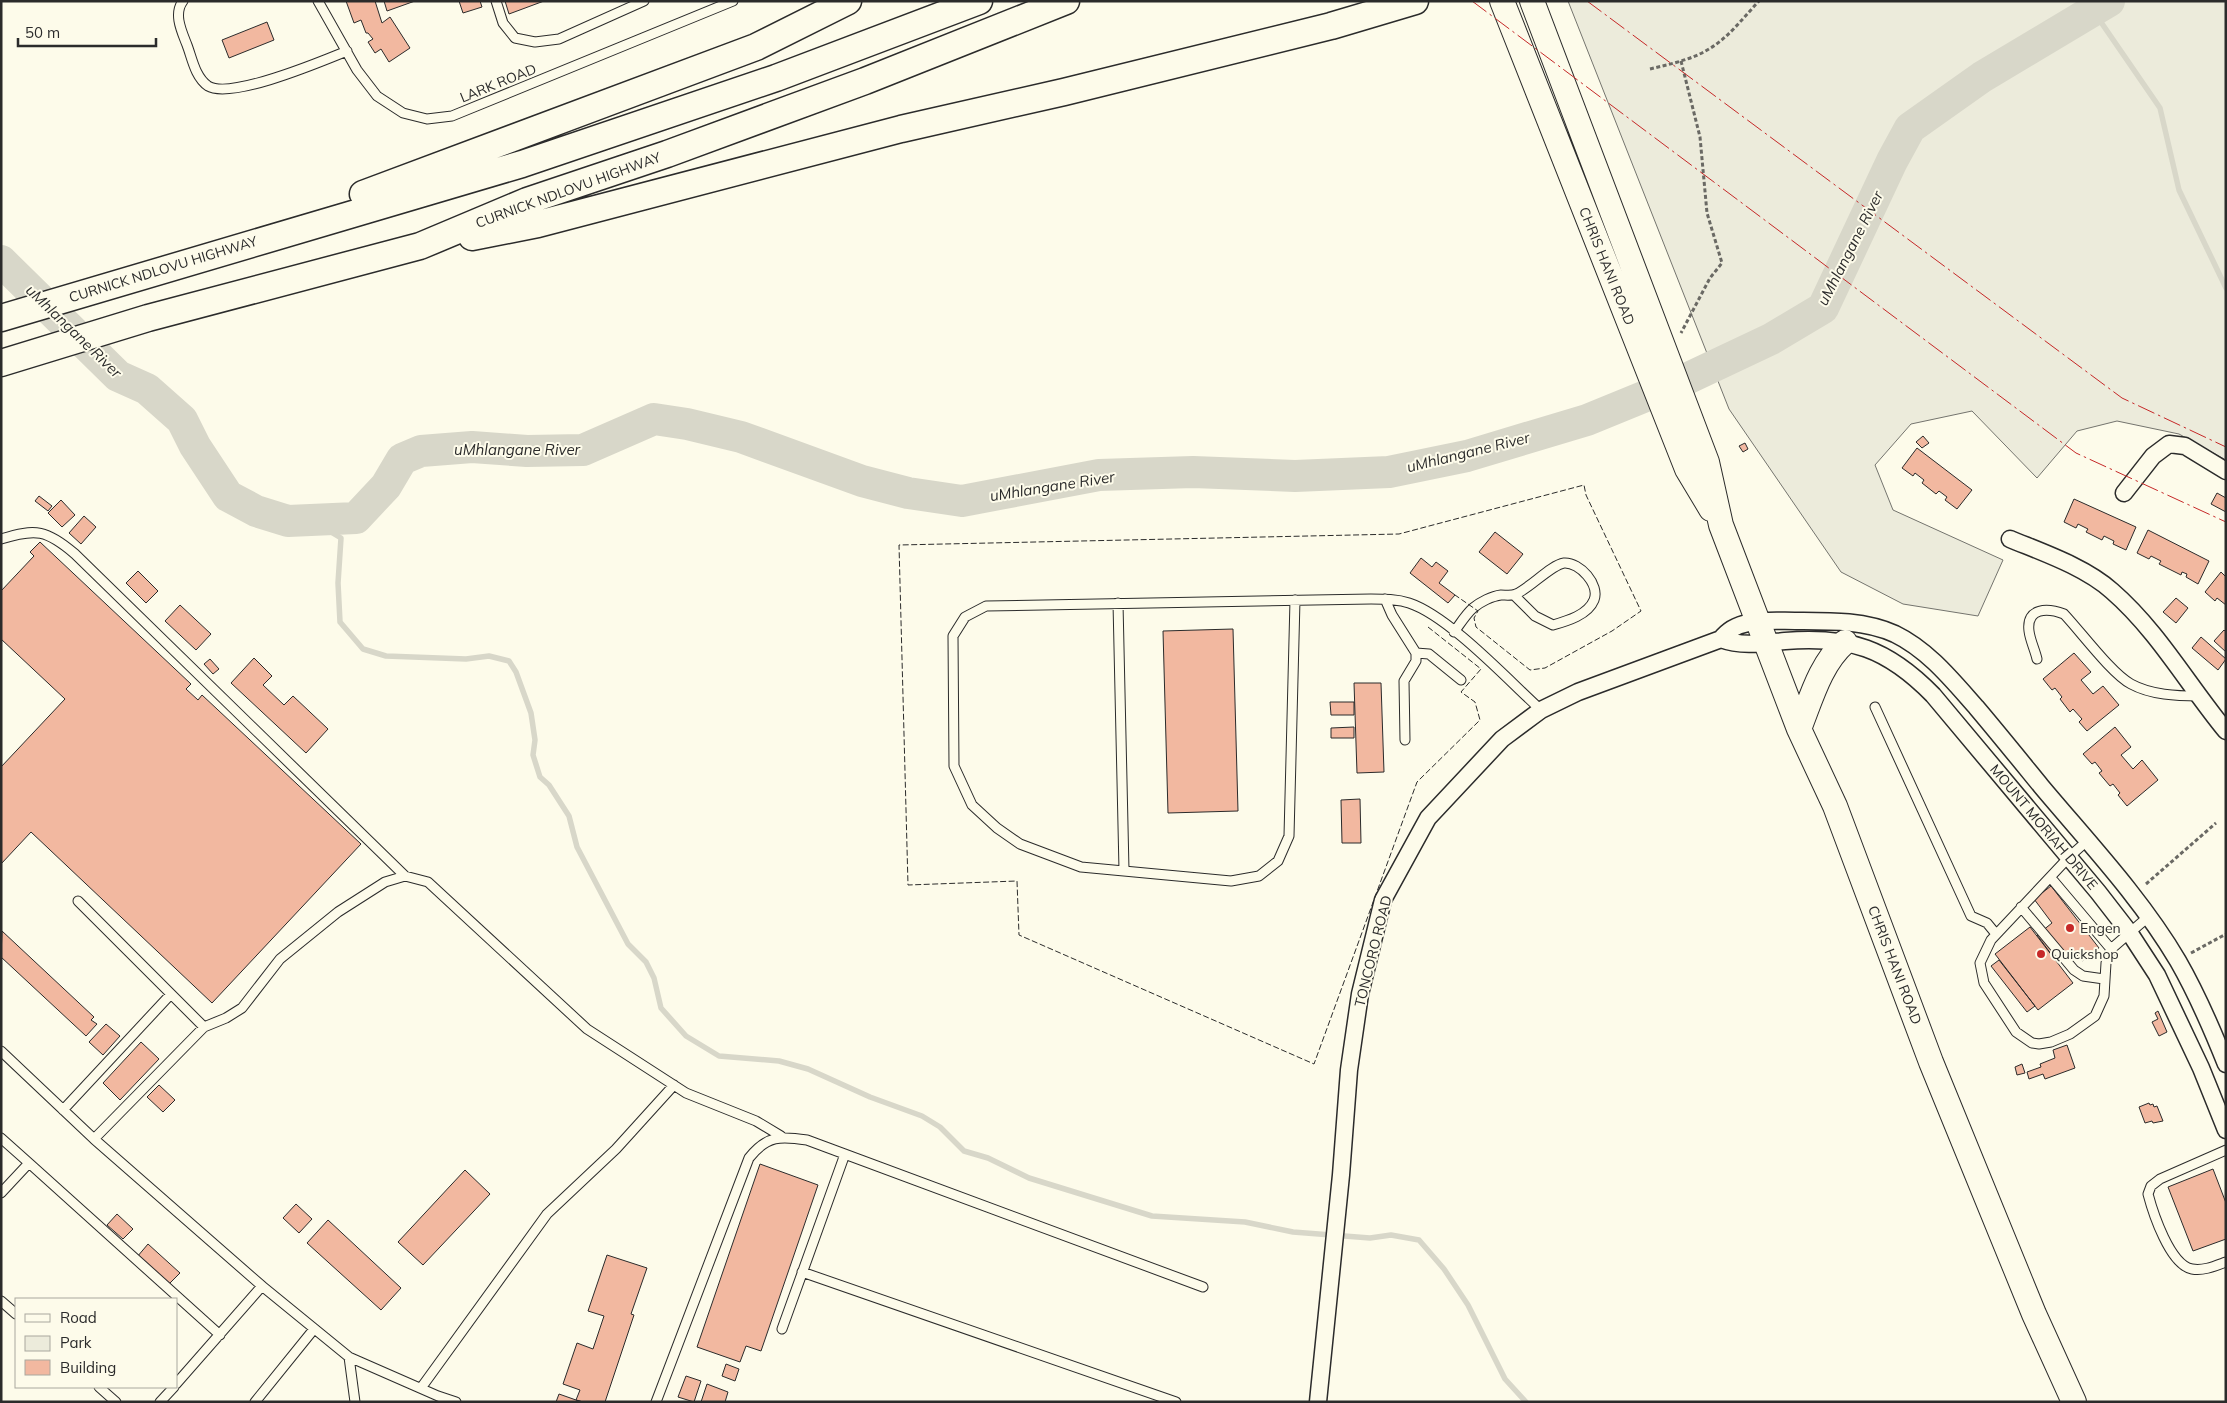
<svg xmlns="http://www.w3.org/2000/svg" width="2227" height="1403" font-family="Mulish,sans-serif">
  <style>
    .green { fill: #ecebdb; stroke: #74746e }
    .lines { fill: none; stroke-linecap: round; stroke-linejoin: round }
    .stream { stroke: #d8d7c9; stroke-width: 5.5 }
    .river { stroke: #d8d7c9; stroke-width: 32 }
    .building { fill: #f2b8a0; stroke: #2b2b2b }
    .lane-casing { stroke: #2b2b2b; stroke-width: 11 }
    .street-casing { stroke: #2b2b2b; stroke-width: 19 }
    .secondary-casing { stroke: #2b2b2b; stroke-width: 26 }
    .primary-casing { stroke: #2b2b2b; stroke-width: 29 }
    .path { stroke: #6a6964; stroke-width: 3; stroke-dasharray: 4 2.5; stroke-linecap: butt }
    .lane { stroke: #fdfbea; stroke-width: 9 }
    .street { stroke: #fdfbea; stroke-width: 16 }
    .secondary { stroke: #fdfbea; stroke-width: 24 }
    .primary { stroke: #fdfbea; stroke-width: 26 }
    .fence { stroke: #2b2b2b; stroke-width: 1; stroke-dasharray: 6 2.5; stroke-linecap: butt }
    .power { stroke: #c62828; stroke-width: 1; stroke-dasharray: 18 4 2.5 4; stroke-linecap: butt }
    .poi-dot { fill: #c62828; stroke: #fdfbea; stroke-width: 2 }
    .labels { text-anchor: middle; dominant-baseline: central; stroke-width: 4; stroke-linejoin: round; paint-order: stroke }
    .street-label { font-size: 14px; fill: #2b2b2b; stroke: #fdfbea }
    .poi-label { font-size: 14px; fill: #2b2b2b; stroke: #fdfbea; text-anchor: start }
    .water-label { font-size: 15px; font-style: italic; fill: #2b2b2b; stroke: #fdfbea }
  </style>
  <rect width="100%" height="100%" fill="#fdfbea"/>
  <path class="green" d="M1568 1H2226V460L2179 434 2117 421 2077 431 2037 478 1972 411 1911 424 1875 465 1893 510 2003 560 1978 616 1903 604 1841 572 1729 409Z"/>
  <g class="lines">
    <path class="stream" d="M2094 12 2160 108 2179 190 2226 288
      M311 520 341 538 338 583 340 622 363 649 386 656 466 659 489 656 509 661 516 672 531 713 535 740 533 755 540 777 549 785 569 816 577 847 628 944 646 962 654 978 661 1008 686 1036 719 1056 779 1061 808 1069 870 1097 922 1116 940 1127 964 1151 988 1158 1029 1178 1152 1216 1245 1222 1293 1232 1370 1238 1391 1235 1419 1240 1444 1269 1468 1305 1505 1379 1526 1402"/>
    <path class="river" d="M1 261 118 376 147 389 182 420 195 446 228 496 256 511 288 521 356 518 386 486 402 459 421 451 472 447 527 451 583 450 654 419 687 424 741 437 862 481 908 493 962 501 1099 475 1193 472 1295 476 1389 472 1467 456 1587 420 1680 382 1771 339 1823 308 1892 161 1910 128 1982 77 2109 1"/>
  </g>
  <path class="building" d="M346 1H375L382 23 390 17 410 48 389 62 381 49 375 53 368 42 373 39 368 33H366L361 20 354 23Z
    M384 1H415L387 11Z
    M459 1H480L482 7 463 13Z
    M505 1H544L509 14Z
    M267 22 274 40 229 58 222 40Z
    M1923 436 1929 443 1922 448 1916 442Z
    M1745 443 1748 449 1743 452 1739 446Z
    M1917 448 1972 490 1957 509 1945 500 1947 497 1939 491 1936 494 1922 483 1924 480 1915 473 1913 476 1902 468Z
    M2217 493 2226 498V512L2211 504Z
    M39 496 52 506 48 511 35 501Z
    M2074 499 2136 527 2126 550 2113 544 2114 541 2104 536 2102 540 2086 532 2088 529 2078 524 2076 528 2064 522Z
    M61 500 75 515 62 527 48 513Z
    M84 516 96 527 81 544 69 533Z
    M2148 530 2209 561 2198 584 2186 577 2187 574 2182 572 2181 575 2159 564 2161 561 2151 556 2149 559 2137 553Z
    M1495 532 1523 554 1507 574 1479 552Z
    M40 542 191 684 186 689 198 700 202 695 361 844 212 1003 31 832 1 864V767L65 699 1 639V591L34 556 30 552Z
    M1421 558 1432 567 1436 562 1448 571 1439 583 1455 595 1448 603 1410 573Z
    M138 571 158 591 146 603 126 583Z
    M2221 572 2226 577V605L2217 598 2215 601 2205 592Z
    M2176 598 2188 608 2176 623 2163 612Z
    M180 605 211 634 196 650 165 621Z
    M1233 629 1238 811 1168 813 1163 631Z
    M2224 630 2226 632V652L2214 641Z
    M2201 637 2226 659 2218 670 2192 648Z
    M2074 653 2091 672 2081 680 2093 694 2103 686 2119 705 2087 731 2079 722 2082 719 2073 709 2070 712 2060 699 2062 697 2055 688 2052 690 2043 679Z
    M254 658 272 676 263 685 284 705 293 696 328 729 306 753 231 683Z
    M210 659 219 669 213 674 204 664Z
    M1354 683H1381L1384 772 1357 773Z
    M1330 702H1354V715H1331Z
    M1354 727V738H1331V728Z
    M2115 727 2131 747 2121 755 2133 769 2142 760 2158 780 2127 806 2118 795 2120 793 2113 784 2110 786 2099 773 2102 771 2095 762 2092 764 2083 754Z
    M1360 799 1361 843H1342L1341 800Z
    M2051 886 2099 948 2082 961 2073 950 2057 962 2037 935 2052 923 2034 899Z
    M2030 927 2073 983 2038 1010 1995 954Z
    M2 931 94 1017 91 1020 97 1024 86 1036 1 957Z
    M1999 960 2035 1006 2027 1012 1991 966Z
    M2158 1011 2167 1032 2159 1036 2152 1022 2158 1019 2155 1013Z
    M106 1024 120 1036 103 1055 89 1042Z
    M141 1042 159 1059 120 1100 103 1083Z
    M2067 1045 2075 1068 2045 1079 2043 1074 2029 1079 2027 1072 2041 1067 2040 1064 2055 1058 2053 1050Z
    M2022 1064 2025 1073 2017 1075 2015 1067Z
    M159 1085 175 1100 163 1112 147 1097Z
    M2149 1103 2150 1105 2153 1104 2154 1107 2157 1106 2163 1121 2153 1123 2152 1121 2145 1123 2139 1107Z
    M760 1164 818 1185 761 1351 746 1346 740 1362 697 1347Z
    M2213 1169 2226 1203V1239L2193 1251 2168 1187Z
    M465 1170 490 1194 423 1265 398 1242Z
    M296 1204 312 1219 299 1233 283 1218Z
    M117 1214 133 1229 123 1239 107 1225Z
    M328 1220 401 1288 381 1310 307 1243Z
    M148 1244 180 1273 168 1285 137 1257Z
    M607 1255 647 1268 631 1314 634 1315 605 1402H583L576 1400 580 1390 563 1384 577 1343 593 1349 604 1316 588 1311Z
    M726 1364 739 1369 735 1381 722 1376Z
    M686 1376 701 1381 694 1402 678 1397Z
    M707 1384 728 1392 725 1402H701Z
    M559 1394 576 1400 583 1402H556Z"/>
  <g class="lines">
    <defs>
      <path id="lane" d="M183 1C173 14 182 32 187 45 192 58 195 77 208 86 231 100 322 61 347 51
        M318 1 357 70 377 96 403 113 427 119 452 116 733 1
        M496 1 503 23 515 38 535 42 559 39 644 1
        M1 539C36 528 47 530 75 554L405 876
        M1385 599 1392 615 1416 653V661L1404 681 1405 740
        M1295 600 1289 836 1278 861 1259 876 1231 881 1081 867 1020 844 997 828 972 805 954 766 953 636 965 617 986 606 1371 599C1384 599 1397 599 1409 603 1449 616 1509 681 1541 710
        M1118 603 1124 870
        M1454 632C1460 624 1466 614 1473 608 1480 602 1492 596 1501 595 1506 595 1512 596 1516 594 1530 588 1551 565 1564 563 1580 562 1600 585 1594 600 1588 615 1567 621 1553 625L1535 616 1514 595
        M1416 653 1429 654 1461 680
        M2037 659C2035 650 2030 640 2029 631 2026 607 2048 608 2064 614 2081 632 2112 674 2131 684 2151 695 2177 696 2199 696
        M1875 707 1971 916 1987 923 1996 934
        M2087 841 2069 857 1991 940 1980 963 1984 983 2016 1032 2032 1043 2039 1044 2051 1042 2070 1034 2095 1016 2104 996 2106 963 2111 949 2148 917
        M2051 878 2111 949
        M78 901 204 1027
        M2021 907 2074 970 2083 976 2104 979
        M1 1051 94 1139 262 1286 349 1357 438 1396 456 1402
        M63 1110 171 994
        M1 1138 29 1163 1 1193
        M94 1139 204 1027 226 1018 242 1008 280 959 338 912 385 882 405 876 428 882 587 1029 686 1093 756 1121 781 1136
        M2226 1150 2160 1179 2151 1186 2148 1194C2153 1213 2170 1265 2192 1269 2204 1271 2215 1266 2226 1262
        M29 1163 220 1335
        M802 1272 1176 1402
        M1 1301 16 1314
        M782 1329 845 1154
        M349 1357 355 1402
        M176 1384 262 1286
        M99 1387 116 1402
        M421 1388 547 1214 616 1149 674 1085
        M160 1402 174 1387
        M255 1402 314 1329
        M656 1402 749 1158C767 1135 781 1136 807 1140L1203 1287"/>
      <path id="street" d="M2124 493 2153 456 2169 444 2185 446 2226 471
        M2010 539C2044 553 2085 567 2112 591 2158 631 2188 685 2226 731
        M1721 639C1741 647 1765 643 1785 641 1850 636 1887 648 1933 695L2098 892 2129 932 2157 975 2201 1068 2226 1130
        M1318 1402 1341 1175 1349 1070 1360 994 1383 900 1428 818 1502 739 1541 710 1578 692 1721 639C1737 617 1770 621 1795 621 1828 621 1864 620 1895 634 1928 650 1952 680 1976 707 1998 733 2019 759 2041 786 2088 842 2141 898 2178 961 2197 994 2212 1029 2226 1064"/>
      <path id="secondary" d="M1502 1 1687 469 1711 509
        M1532 1 1707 462 1721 525 1799 729 1835 806 1931 1062 2034 1314 2074 1402
        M1799 729C1811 699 1820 664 1845 642"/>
      <path id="primary" d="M363 194 756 47 848 1
        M472 237 538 224 901 129 1064 92 1331 26 1415 1
        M1 318 522 164 776 78 979 1
        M1 363 148 318 420 246 527 201 667 154 865 81 1066 1"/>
    </defs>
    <use href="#lane" class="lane-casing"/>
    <use href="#street" class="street-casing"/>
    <use href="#secondary" class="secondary-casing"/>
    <use href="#primary" class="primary-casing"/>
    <path class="path" d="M1681 61 1700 137 1707 213 1722 263 1710 278 1681 333
      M1650 69C1670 64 1691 60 1709 49 1728 38 1743 18 1759 1
      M2146 884 2216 823
      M2191 953 2226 934"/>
    <use href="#lane" class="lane"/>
    <use href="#street" class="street"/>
    <use href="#secondary" class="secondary"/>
    <use href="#primary" class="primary"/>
    <path class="fence" d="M1428 627 1481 669 1461 692 1475 702 1480 720 1417 782 1314 1064 1019 935 1017 881 908 885 899 545 1399 534 1584 485 1586 495 1641 611 1612 631 1545 668 1530 670 1476 627 1474 618 1478 611 1455 595"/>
    <path class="power" d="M1472 1 2076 453 2226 522
      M1587 1 2122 398 2226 447"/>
  </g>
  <g class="poi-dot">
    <circle cx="2070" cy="928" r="5"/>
    <circle cx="2041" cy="954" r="5"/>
  </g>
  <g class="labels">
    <g class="street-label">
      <text transform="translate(498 83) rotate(-22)">LARK ROAD</text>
      <text transform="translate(568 190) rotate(-20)">CURNICK NDLOVU HIGHWAY</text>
      <text transform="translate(1607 266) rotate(68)">CHRIS HANI ROAD</text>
      <text transform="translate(163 269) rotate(-17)">CURNICK NDLOVU HIGHWAY</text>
      <text transform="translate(2044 827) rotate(50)">MOUNT MORIAH DRIVE</text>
      <text transform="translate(1373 951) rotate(-76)">TONCORO ROAD</text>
      <text transform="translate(1895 965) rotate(69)">CHRIS HANI ROAD</text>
    </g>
    <g class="poi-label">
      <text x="2080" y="928">Engen</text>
      <text x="2051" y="954">Quickshop</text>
    </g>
    <g class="water-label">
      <text transform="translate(1850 248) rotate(-63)">uMhlangane River</text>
      <text transform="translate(74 331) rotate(44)">uMhlangane River</text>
      <text x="517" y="449">uMhlangane River</text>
      <text transform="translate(1468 452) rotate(-14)">uMhlangane River</text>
      <text transform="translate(1052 486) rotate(-9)">uMhlangane River</text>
    </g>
  </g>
  <rect width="2227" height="1403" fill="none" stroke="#2b2b2b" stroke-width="5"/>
  <rect x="15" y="1298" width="162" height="90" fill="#fdfbea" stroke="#a9a89e"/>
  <rect x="25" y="1314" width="25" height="8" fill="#fdfbea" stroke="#a9a89e"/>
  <text x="60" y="1323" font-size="15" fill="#2b2b2b">Road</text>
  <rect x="25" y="1336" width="25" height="15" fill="#ecebdb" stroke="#a9a89e"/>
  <text x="60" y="1348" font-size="15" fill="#2b2b2b">Park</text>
  <rect x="25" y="1360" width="25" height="15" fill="#f2b8a0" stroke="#a9a89e"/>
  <text x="60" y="1373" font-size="15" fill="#2b2b2b">Building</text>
  <path d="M18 38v8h138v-8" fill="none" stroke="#2b2b2b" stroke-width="2.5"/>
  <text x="25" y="38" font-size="15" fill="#2b2b2b" stroke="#fdfbea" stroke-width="4" paint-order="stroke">50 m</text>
</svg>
